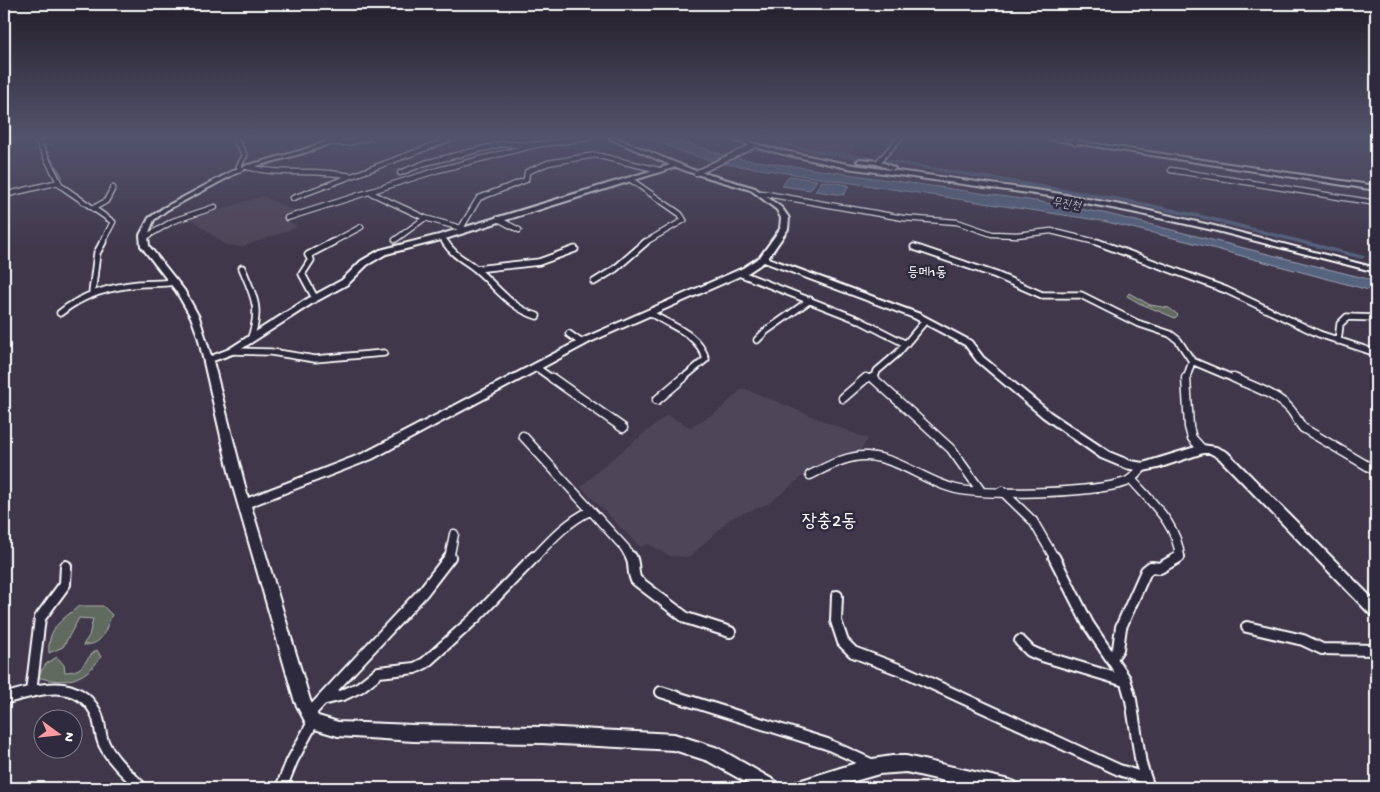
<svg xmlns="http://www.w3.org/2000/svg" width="1380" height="792" font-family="'Gochi Hand','Poor Story',sans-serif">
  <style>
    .built { fill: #504458 }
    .green { fill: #606b5f; stroke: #b0b5af }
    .water { fill: #54637e; stroke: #98a1b2 }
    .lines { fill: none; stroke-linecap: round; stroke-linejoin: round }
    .stream { stroke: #98a1b2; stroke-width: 2 }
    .canal { fill: #54637e; fill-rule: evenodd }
    .street-far3-casing { stroke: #fff; stroke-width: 7 }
    .street-far2-casing { stroke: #fff; stroke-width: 9 }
    .street-far1-casing { stroke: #fff; stroke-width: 11 }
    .street-casing { stroke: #fff; stroke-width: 14 }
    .secondary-casing { stroke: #fff; stroke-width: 4 }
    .street-far3 { stroke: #2f2a3d; stroke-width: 4.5 }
    .street-far2 { stroke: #2f2a3d; stroke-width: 5.5 }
    .street-far1 { stroke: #2f2a3d; stroke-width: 8 }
    .street { stroke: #2f2a3d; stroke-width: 10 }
    .secondary { fill: #2f2a3d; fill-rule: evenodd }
    .labels { text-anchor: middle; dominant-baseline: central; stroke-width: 5; stroke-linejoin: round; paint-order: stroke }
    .far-water-label { font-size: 12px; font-style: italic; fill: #b2b9c5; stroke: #2f2a3d }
    .far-quarter-label { font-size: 14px; fill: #fff; stroke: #2f2a3d }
    .near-quarter-label { font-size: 19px; fill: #fff; stroke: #2f2a3d }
  </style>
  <rect width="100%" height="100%" fill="#40374b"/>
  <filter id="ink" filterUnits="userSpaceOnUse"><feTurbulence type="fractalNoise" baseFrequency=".02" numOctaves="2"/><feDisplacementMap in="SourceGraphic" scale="10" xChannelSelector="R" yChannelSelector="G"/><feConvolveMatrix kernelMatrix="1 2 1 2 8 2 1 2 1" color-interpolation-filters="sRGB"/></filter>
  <g filter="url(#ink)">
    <path class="built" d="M764 138H866L850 155Z
      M263 196 299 213 285 219 298 227 241 247 226 245 191 219Z
      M743 388 868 439 859 452 804 475 770 503 731 518 690 557 670 556 648 544 640 547 581 487 600 469 667 415 690 427 717 412Z"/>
    <path class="green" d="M1129 293 1150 305 1169 308 1178 315 1175 318 1139 303 1127 296Z
      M79 606H103L112 615C104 631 104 645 83 645L89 636 93 619 79 618 63 647 49 653C47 628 62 620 79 606Z
      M97 650 101 657C84 681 65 685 37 677L46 664 57 657 64 665 65 672C86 672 83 659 97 650Z"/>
    <path class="water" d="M649 138H672L729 157 1035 201 1108 214 1376 281V292L1190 242 1103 221 720 163 685 153Z
      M789 176 816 180H817L810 190 782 186Z
      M822 181 849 185 844 195 815 191Z"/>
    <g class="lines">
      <path class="stream" d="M39 138 62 177"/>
      <path class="canal" d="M754 138H762L814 149 876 158 879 160 876 162 814 153Z
        M883 159 1127 199 1207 216 1364 256 1365 257 1362 259 1207 220 1127 203 881 162V160Z"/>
      <defs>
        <path id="street-far3" d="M36 138 61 186 113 222 102 243
          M237 138 236 141 245 155 239 166 240 169
          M4 139 8 138
          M327 143H348L368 138
          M1075 143 1077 138
          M878 162 900 138
          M248 167C282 176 317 168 351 176
          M1171 170 1376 203
          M400 173 425 163 502 144 535 145 589 138
          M696 173 753 146
          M631 180 680 214 684 220 644 243
          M369 192 425 218
          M761 193 903 218 957 222 992 234 1017 235 1051 231 1100 243
          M4 195 59 182
          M293 198 453 138
          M94 208 106 201 113 188
          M287 218 438 170 535 145
          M498 219 519 230
          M465 229 461 228 479 198 526 180 527 172 548 163 595 155 659 170
          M442 237 446 243
          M144 238 173 221 215 207
          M395 240 425 218 461 228
          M331 243 361 227"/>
        <path id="street-far2" d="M445 242C455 257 464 259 476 269 497 287 510 308 537 316
          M1097 242 1226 290 1319 334 1376 353
          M914 247 996 275 1042 295H1081L1137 323 1170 334 1178 340 1192 361 1237 380
          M242 268C254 296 262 310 250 340
          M476 269 539 262 575 249
          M739 273 859 320 906 344
          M594 282 615 269 646 242
          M92 293 97 253 103 242
          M315 298 302 274 311 260 308 255 333 242
          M60 313C83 294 110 287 139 284 151 283 162 284 174 282
          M650 313C671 326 698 333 706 359L681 380
          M569 334 582 343
          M757 340 766 331 810 300
          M1338 341 1340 324 1347 317 1376 318
          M232 351 271 352 315 359 384 353
          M537 368 554 380
          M864 380 874 376
          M874 380 877 371 898 353 925 321
          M1186 380 1192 361"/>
        <path id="street-far1" d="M552 378 623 428
          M873 378 951 449 981 491
          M1186 378 1189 427 1192 438 1202 449
          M1234 378C1251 386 1277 394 1290 409 1295 415 1298 422 1303 428L1376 471
          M843 398 866 378
          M657 400 683 378
          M523 436 625 548 631 559
          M810 475C827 467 847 455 867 456 900 458 925 482 956 489 990 496 1094 493 1126 482 1133 479 1138 472 1143 467
          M1131 479C1152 503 1177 524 1180 557L1177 559
          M1002 491 1033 521 1055 559
          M449 559 454 534
          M533 559C551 540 567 522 590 511"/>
        <path id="street" d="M631 557C635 565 632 572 636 580L686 618 730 632
          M1054 557 1088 624 1125 679 1131 700 1141 764 1149 788
          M837 596 836 621 843 642 853 652 906 672 1119 770 1144 778
          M1247 627 1303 640 1322 649 1376 650
          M1020 641 1030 651 1039 655 1125 681
          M1112 658 1118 649 1121 627 1146 571 1151 567 1160 568 1179 557
          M31 692 40 618 65 584 66 566
          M661 692 827 744 873 765
          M4 699C35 690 75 676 95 711 101 721 99 734 104 744 112 761 129 775 142 788
          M322 700 343 695 360 687 379 672 415 668 425 663 476 617 534 557
          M309 714 423 592 450 557
          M281 788 292 761 313 722"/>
        <path id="secondary" d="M337 138H345L307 152 242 170 167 210 154 220 148 235 149 246 184 290 199 317 211 356 229 349 307 299 342 280 361 261 380 250 439 235 670 165 609 138H616L693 170 755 188 782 208 789 218 788 229 768 258 920 314 971 341 983 357 1051 413 1109 452 1131 461 1143 463 1202 445 1216 447 1227 452 1376 602V617L1371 615 1219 458 1210 453H1203L1158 468 1143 471 1125 468 1101 458 1043 417 977 361 965 345 914 318 764 262 749 272 590 342 372 459 251 506 310 700 318 716 338 722 413 725 542 727 674 734 718 748 777 782 779 788H756L708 761 674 750 542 743 413 741 338 736 308 727 295 702 231 480 198 336 191 317 176 291 141 246 140 235 149 218 163 208 238 168 303 150ZM676 167 689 172 751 190 777 210 781 218 780 229 760 257 743 268 584 338 364 453 248 498 213 361 235 353 313 303 348 284 367 265 386 254 445 239Z
          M727 138H735L769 148 847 164 1049 192 1132 207 1214 226 1376 268V272L1213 230 1132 212 1049 196 847 168 766 150Z
          M1042 138H1055L1376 186V190Z
          M860 159 880 161 895 168 892 170 877 164 858 162 857 161Z
          M892 756H906L1009 780 1015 782 1017 788H975L906 772 879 774 830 788H794L796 782 802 780 866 760Z"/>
      </defs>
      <use href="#street-far3" class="street-far3-casing"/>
      <use href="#street-far2" class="street-far2-casing"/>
      <use href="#street-far1" class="street-far1-casing"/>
      <use href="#street" class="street-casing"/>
      <use href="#secondary" class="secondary-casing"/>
      <use href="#street-far3" class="street-far3"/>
      <use href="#street-far2" class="street-far2"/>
      <use href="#street-far1" class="street-far1"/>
      <use href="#street" class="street"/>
      <use href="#secondary" class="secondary"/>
    </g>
  </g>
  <linearGradient id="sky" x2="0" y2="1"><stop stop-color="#231e29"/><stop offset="0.55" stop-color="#53536c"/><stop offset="1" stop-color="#53536c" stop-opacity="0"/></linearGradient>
  <rect width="1380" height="249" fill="url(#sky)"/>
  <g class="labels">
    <g class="far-water-label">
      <text transform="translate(1066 205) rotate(9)">무진천</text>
    </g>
    <g class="far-quarter-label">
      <text x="927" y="273">등메1동</text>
    </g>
    <g class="near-quarter-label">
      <text x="829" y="522">장충2동</text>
    </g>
  </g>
  <rect width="1380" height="792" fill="none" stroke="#2f2a3d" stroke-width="20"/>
  <rect x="10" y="10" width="1360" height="772" fill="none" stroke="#fff" stroke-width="2" filter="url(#ink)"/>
  <g transform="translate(58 734) rotate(105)"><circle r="24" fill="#2f2a3d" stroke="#827f8b"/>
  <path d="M0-4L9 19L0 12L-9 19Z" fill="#ff9aa2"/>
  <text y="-8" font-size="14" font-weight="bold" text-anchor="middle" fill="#ffffff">N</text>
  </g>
</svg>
